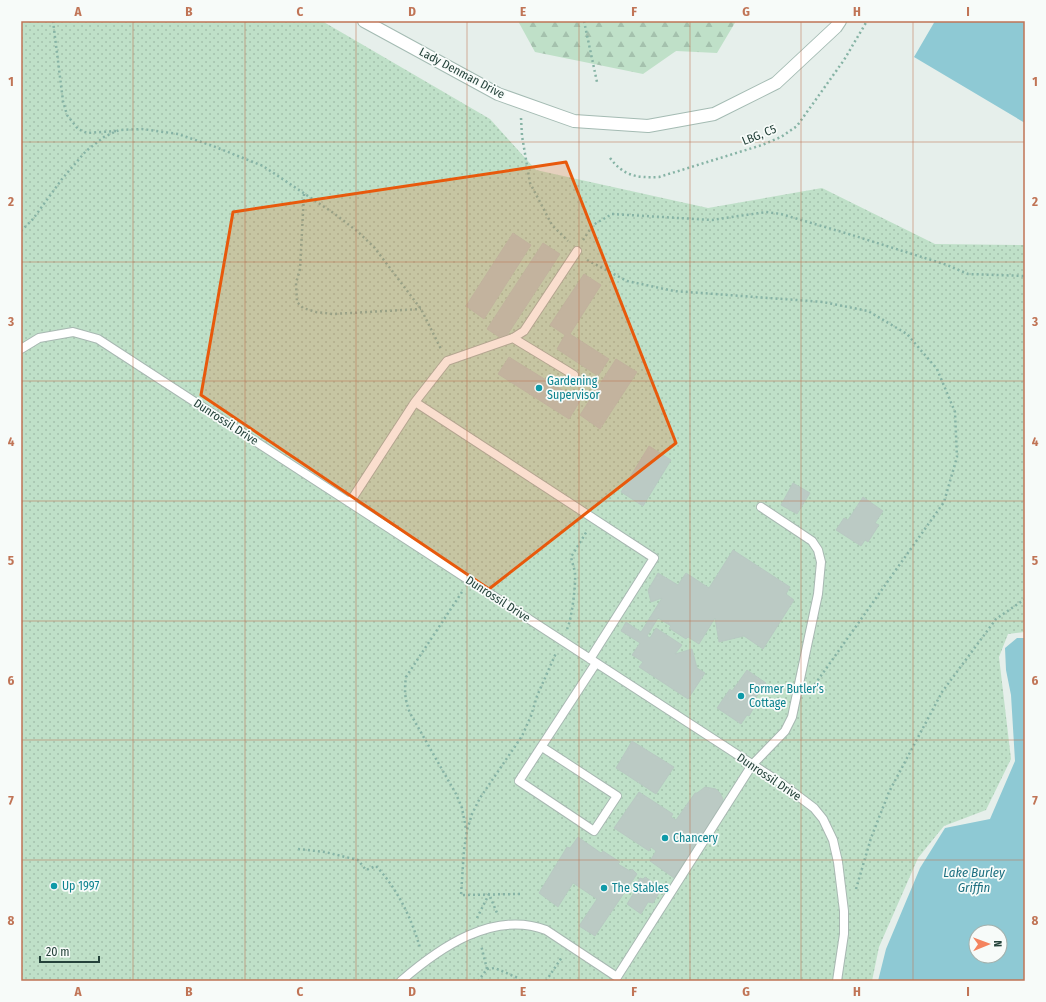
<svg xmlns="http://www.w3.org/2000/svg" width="1046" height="1002" font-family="'Fira Sans Condensed',sans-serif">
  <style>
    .forest { fill: url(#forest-firs) }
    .garden { fill: url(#garden-dots) }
    .water { fill: #8ec9d4; fill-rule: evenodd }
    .building { fill: #bbcac4; stroke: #b8c9c2 }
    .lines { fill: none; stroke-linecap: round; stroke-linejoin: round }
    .lane-casing { stroke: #a8b8b2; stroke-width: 10 }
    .secondary-casing { stroke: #a4bbb3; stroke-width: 14 }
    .path { stroke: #86b3a5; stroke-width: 2.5; stroke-dasharray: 2 3; stroke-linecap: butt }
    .lane { stroke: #fff; stroke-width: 8 }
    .secondary { stroke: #fff; stroke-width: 12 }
    .marked { fill: #e8590c; fill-opacity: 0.2; stroke: #e8590c; stroke-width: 3; stroke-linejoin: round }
    .grid { fill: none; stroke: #c07456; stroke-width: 1; stroke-opacity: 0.55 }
    .culture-dot { fill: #0f9aa8; stroke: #f7fbf9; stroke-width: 1.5 }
    .labels { text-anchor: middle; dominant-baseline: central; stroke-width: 3.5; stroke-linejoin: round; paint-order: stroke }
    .street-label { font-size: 12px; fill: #24423a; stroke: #f7fbf9 }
    .culture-label { font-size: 12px; fill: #0d838f; stroke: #f7fbf9; text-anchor: start }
    .water-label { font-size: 13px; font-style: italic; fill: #1c6f80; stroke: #f7fbf9 }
    .neatline { fill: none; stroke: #c07456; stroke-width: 1.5 }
    .grid-label { font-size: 13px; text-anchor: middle; font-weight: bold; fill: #c07456 }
  </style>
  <defs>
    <pattern id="forest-firs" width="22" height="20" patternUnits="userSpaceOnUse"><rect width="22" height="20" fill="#bfe0c8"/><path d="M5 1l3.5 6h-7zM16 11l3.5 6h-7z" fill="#a4c1ad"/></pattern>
    <pattern id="garden-dots" width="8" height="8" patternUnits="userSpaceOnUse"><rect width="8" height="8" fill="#bfe0c8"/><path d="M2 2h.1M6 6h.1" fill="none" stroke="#a4c1ad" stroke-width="1.8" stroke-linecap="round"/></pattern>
  </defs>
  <rect width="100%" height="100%" fill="#e6efeb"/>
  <path class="forest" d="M518 21H736L717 53 676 51 643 74 535 52Z"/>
  <path class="garden" d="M21 21H322L490 119 536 170 708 208 822 188 935 244 1025 245V632L1008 634 999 657 1011 759 986 810 944 826 918 858 879 947 872 981H21Z"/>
  <path class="water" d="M935 21H1025V123L914 57Z
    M1017 638H1025V981H878L886 949 920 868 945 828 990 819 1015 761 1011 695 1006 670 1005 648ZM976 932H1000V956H976Z"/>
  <path class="building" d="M513 233 531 245 484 319 466 306Z
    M543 243 560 254 504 340 487 329Z
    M584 274 601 285 570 334 609 359 598 376 557 349 565 335 550 325Z
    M509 357 580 401 569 419 498 374Z
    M616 359 637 372 600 429 580 415Z
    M649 446 671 460 643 506 621 492Z
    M793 483 810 493 797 514 781 505Z
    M863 497 883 511 875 523 879 525 868 542 865 540 861 546 836 530 844 518 848 520Z
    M733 550 790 587 786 594 794 600 763 649 744 636 719 642 715 618 699 644 688 637 686 639 669 628 671 626 658 618 647 636 650 638 656 628 682 645 675 654 692 649 697 668 705 673 688 699 639 667 643 662 632 655 640 643 621 631 626 622 641 632 662 598 651 602 648 590 658 573 678 585 686 573 709 588Z
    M747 670 766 683 753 702 756 704 749 716 747 715 741 724 717 708 730 689 732 691Z
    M632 741 674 767 656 794 616 768Z
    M705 787 716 789 720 793 723 799 722 805 674 878 650 861 656 851 651 847 649 851 614 828 639 792 673 814 671 817 676 820 695 793H697Z
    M578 837 601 853 603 851 620 862 618 864 630 871 632 869 637 874 595 936 579 926 597 899 573 883 558 907 539 893 567 847 570 848Z
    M645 877 662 888 653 903 648 902 641 914 627 904 638 886 636 884 640 878 643 879Z"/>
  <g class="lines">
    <defs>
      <path id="lane" d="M513 338 574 375
        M21 349 39 338 73 332 98 339 781 783 814 808 823 819 833 840 838 862 844 911V934L837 981
        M415 402 447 361 513 338 524 331 577 251
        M350 502 415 402 654 558 590 659
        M542 747 617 796 594 831 519 781 596 663
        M401 981C439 948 493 910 546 930L617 977 752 765 785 731 792 717 818 594 821 562 818 550 812 541 761 507"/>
      <path id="secondary" d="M364 21 498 94 574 121 648 126 714 114 776 83 836 27 840 21"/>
    </defs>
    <use href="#lane" class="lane-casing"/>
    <use href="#secondary" class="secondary-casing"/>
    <path class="path" d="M53 21 63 101 67 115 78 129 87 133 116 131
      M584 21 597 82
      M521 118 522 136 530 183 552 225 568 241
      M610 158C624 176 636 178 659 177L762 145 781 137 797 126 844 60 867 21
      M304 194 300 269 296 283 297 302 303 308 316 312 333 314 421 309
      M21 231 33 219 62 179 86 151 104 137 119 130 142 129 178 134 213 146 263 166 332 212 357 231 374 247 421 309 441 349
      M583 240 593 225 612 214 712 220 766 212 781 214 852 235 947 265 968 274 1025 276
      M587 260 627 281 674 291 823 302 868 311 907 334 937 369 955 412 957 457 944 502 813 687
      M462 592 406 677C404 691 405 700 410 713L456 794 462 808 466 829
      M567 629C572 619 576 583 575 573 574 567 572 562 571 557L587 531
      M298 849 325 852 358 860 366 870 376 866C397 888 412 919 420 948
      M856 889 871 838 889 792 942 692 996 619 1025 599
      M520 894 461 895 464 850 467 830 472 814 480 798 522 736 531 716 537 696 556 653
      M477 918 489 894 497 913
      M487 969 495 968 518 978 520 981
      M478 981 487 969 481 945
      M546 981 562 957"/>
    <use href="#lane" class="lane"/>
    <use href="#secondary" class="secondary"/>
  </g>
  <path class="marked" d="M566 162 676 443 489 589 201 395 233 212Z"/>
  <path class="grid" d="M133 21V981M245 21V981M356 21V981M467 21V981M579 21V981M690 21V981M801 21V981M913 21V981M21 142H1025M21 262H1025M21 381H1025M21 501H1025M21 621H1025M21 740H1025M21 860H1025"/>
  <g class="culture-dot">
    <circle cx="539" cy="388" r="4"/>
    <circle cx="741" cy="696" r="4"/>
    <circle cx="665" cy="838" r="4"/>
    <circle cx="54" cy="886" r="4"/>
    <circle cx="604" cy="888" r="4"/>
  </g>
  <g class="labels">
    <g class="street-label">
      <text transform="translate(462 73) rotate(28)">Lady Denman Drive</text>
      <text transform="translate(759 135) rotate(-22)">LBG, C5</text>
      <text transform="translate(226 422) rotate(33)">Dunrossil Drive</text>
      <text transform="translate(498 599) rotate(33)">Dunrossil Drive</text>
      <text transform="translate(769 777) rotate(34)">Dunrossil Drive</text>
    </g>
    <g class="culture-label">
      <text x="547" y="381">Gardening<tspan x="547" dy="14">Supervisor</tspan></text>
      <text x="749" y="689">Former Butler’s<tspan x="749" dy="14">Cottage</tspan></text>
      <text x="673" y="838">Chancery</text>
      <text x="62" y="886">Up 1997</text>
      <text x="612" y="888">The Stables</text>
    </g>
    <g class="water-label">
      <text x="974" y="872">Lake Burley<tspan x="974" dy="15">Griffin</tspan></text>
    </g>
  </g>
  <rect width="1046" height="1002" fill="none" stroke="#f7fbf9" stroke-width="44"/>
  <g transform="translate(988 944) rotate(89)"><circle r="19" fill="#f7fbf9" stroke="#a3b1ad"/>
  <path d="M0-3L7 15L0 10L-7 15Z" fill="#f4845f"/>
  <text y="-6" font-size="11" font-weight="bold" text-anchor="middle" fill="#24423a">N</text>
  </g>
  <path d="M40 956v6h59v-6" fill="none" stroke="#24423a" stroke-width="2"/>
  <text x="46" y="956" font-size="12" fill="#24423a" stroke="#f7fbf9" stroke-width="3" paint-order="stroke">20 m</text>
  <rect x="22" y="22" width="1002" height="958" class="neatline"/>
  <g class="grid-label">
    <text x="78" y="16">A</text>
    <text x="189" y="16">B</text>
    <text x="300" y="16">C</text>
    <text x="412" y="16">D</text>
    <text x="523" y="16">E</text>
    <text x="634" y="16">F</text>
    <text x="746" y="16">G</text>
    <text x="857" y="16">H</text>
    <text x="968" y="16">I</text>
    <text x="11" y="86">1</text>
    <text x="1035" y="86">1</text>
    <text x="11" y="206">2</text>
    <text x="1035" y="206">2</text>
    <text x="11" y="326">3</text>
    <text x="1035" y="326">3</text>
    <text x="11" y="446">4</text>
    <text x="1035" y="446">4</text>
    <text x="11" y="565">5</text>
    <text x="1035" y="565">5</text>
    <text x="11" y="685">6</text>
    <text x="1035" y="685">6</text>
    <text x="11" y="805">7</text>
    <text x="1035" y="805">7</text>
    <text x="11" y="925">8</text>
    <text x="1035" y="925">8</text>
    <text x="78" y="996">A</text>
    <text x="189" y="996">B</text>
    <text x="300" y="996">C</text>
    <text x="412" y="996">D</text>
    <text x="523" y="996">E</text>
    <text x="634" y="996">F</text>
    <text x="746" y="996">G</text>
    <text x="857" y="996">H</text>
    <text x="968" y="996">I</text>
  </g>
</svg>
